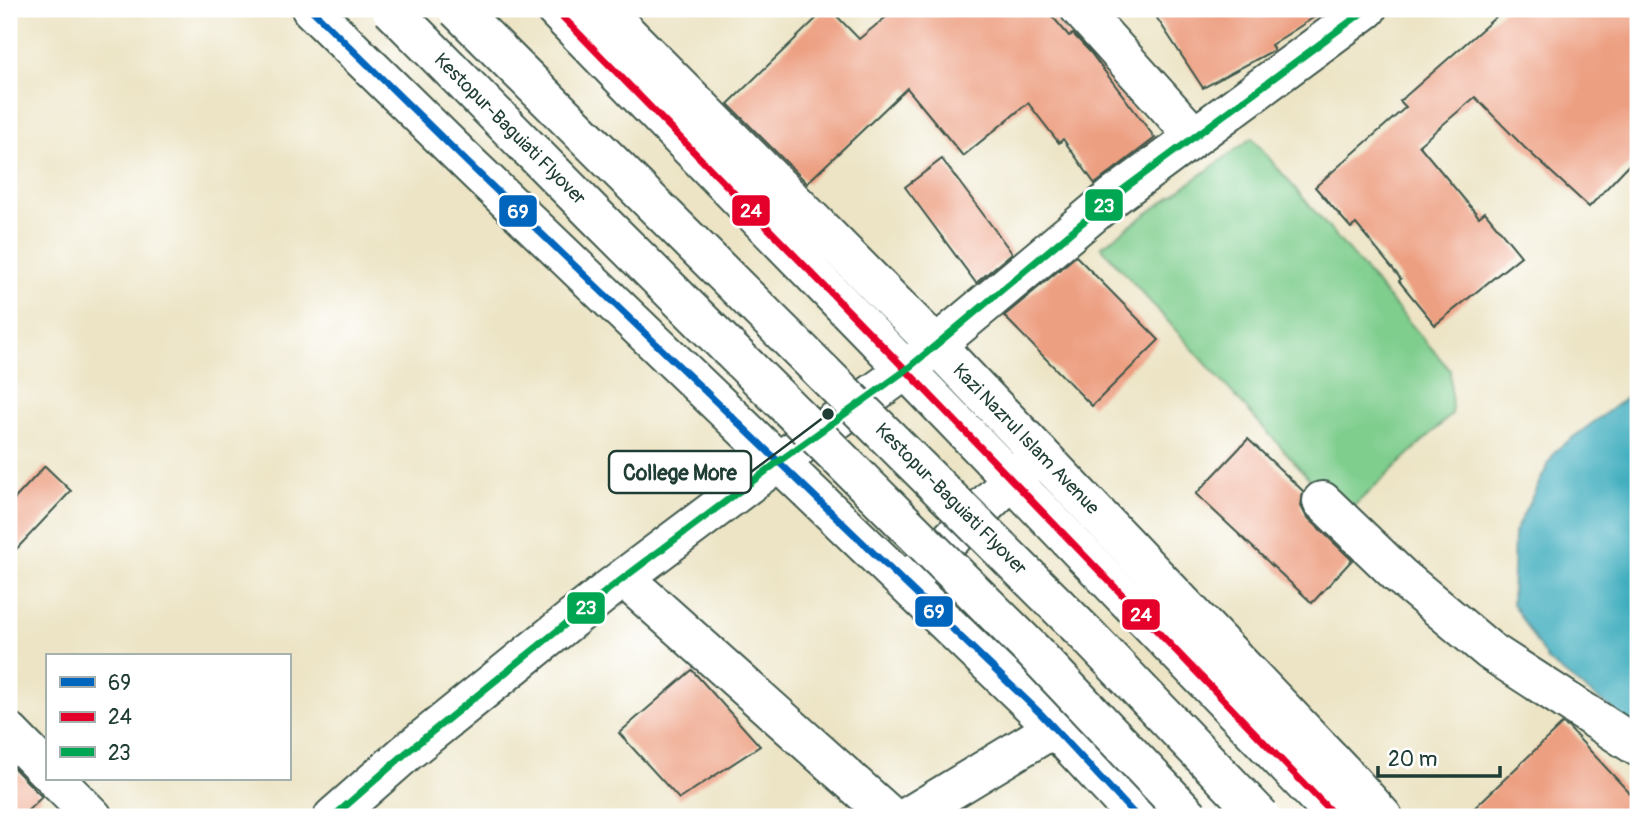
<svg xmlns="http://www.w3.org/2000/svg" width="1647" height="826" font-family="Pangolin,sans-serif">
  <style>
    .green { fill: #7fce8e; stroke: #4f8661; stroke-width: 2 }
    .water { fill: #3fadbe; stroke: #2f7579; stroke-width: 2 }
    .building { fill: #ed9f81 }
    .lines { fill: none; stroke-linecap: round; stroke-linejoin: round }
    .minor-casing { stroke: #3e564a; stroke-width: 42 }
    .tertiary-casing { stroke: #3e564a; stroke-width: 42 }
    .primary-casing { stroke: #3e564a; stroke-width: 42 }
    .minor { stroke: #fff; stroke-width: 38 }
    .tertiary { stroke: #fff; stroke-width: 38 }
    .primary { stroke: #fff; stroke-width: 38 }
    .primary-bridge-casing { stroke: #3e564a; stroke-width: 42; stroke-linecap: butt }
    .primary-bridge { stroke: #fff; stroke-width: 38 }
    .bus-1-casing { stroke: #fff; stroke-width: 12 }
    .bus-2-casing { stroke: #fff; stroke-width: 12 }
    .bus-3-casing { stroke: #fff; stroke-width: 12 }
    .bus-1 { stroke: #0065bd; stroke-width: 7 }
    .bus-2 { stroke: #e4002b; stroke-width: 7 }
    .bus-3 { stroke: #00a651; stroke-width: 7 }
    .labels { text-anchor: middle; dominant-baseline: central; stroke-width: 5; stroke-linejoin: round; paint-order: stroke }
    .street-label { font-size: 19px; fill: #1f3d34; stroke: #fff }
    .leader { fill: none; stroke: #1f3d34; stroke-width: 2.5 }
    .callout-dot { fill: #1f3d34; stroke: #fff; stroke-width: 2.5 }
    .callout { fill: #fff; stroke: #1f3d34; stroke-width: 2.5 }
    .callout-label { font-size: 21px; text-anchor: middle; font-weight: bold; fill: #1f3d34 }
    .line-badge { stroke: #fff; stroke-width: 2.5 }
    .badge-label { font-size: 19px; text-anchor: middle; font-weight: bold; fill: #fff }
  </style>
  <rect width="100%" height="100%" fill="#fff"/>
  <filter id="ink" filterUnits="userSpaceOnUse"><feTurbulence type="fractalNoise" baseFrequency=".0143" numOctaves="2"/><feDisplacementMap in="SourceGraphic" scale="14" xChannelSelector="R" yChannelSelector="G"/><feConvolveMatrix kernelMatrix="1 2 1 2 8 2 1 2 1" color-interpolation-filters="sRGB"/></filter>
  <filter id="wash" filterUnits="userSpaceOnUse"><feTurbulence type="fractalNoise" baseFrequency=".00686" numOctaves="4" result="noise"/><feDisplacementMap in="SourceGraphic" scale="28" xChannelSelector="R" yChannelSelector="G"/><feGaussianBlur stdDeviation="1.57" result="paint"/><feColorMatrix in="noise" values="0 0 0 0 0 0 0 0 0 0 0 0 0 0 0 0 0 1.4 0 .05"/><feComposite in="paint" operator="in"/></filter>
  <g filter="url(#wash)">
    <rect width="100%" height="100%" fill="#ece4c5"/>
    <path class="green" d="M1252 138 1450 370 1452 414 1343 516 1101 247Z"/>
    <path class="water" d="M1638 389V729L1548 661 1512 603 1514 533 1555 451Z"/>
    <g id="blocks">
      <path class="building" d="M826 9H830L859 39 896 9H1046L1069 36 1073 34 1090 52 1155 138 1095 184 1063 139 1059 143 1028 103 963 156 907 88 807 183 728 104Z
        M1151 9H1327L1271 45 1274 50 1203 88Z
        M1505 9H1638V155L1589 207 1524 147 1475 97 1419 145 1479 217 1485 212 1521 256 1435 325 1399 281 1401 279 1356 224 1351 228 1315 187 1406 107 1400 101Z
        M942 159 1012 253 976 283 905 187Z
        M1076 256 1159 340 1092 406 1004 316Z
        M1248 439 1303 491 1301 506 1306 516 1352 560 1312 603 1196 494Z
        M45 466 71 491 9 557V505Z
        M692 670 760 746 679 799 619 733Z
        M1562 724 1569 728 1638 802V817H1465Z
        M9 763 42 797 21 817H9Z"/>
    </g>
  </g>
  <g filter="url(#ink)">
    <use href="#blocks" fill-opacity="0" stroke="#3e564a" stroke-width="2"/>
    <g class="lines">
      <defs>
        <path id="minor" d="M1080 9 1194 136
          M1322 501 1399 575 1490 651 1638 747
          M624 578 891 817
          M9 732 47 771
          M55 779 93 817
          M333 817 407 752 609 589 778 462 906 370 1113 197 1367 9
          M907 817 1054 728"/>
        <path id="tertiary" d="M603 9 936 345 1341 770 1383 817"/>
        <path id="primary" d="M311 9 469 164 1041 714 1137 817
          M555 9 906 370 1336 817
          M913 576 1039 453"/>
      </defs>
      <use href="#minor" class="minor-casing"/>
      <use href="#tertiary" class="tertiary-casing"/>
      <use href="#primary" class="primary-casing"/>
      <use href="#minor" class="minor"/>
      <use href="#tertiary" class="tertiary"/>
      <use href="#primary" class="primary"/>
      <defs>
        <path id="primary-bridge" d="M391 9 594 214 1033 651 1190 817
          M457 9 1086 634 1261 817"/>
      </defs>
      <use href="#primary-bridge" class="primary-bridge-casing"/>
      <use href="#primary-bridge" class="primary-bridge"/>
      <defs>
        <path id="bus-1" d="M311 9 469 164 1041 714 1137 817"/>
        <path id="bus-2" d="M555 9 906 370 1336 817"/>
        <path id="bus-3" d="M333 817 407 752 609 589 778 462 906 370 1113 197 1367 9"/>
      </defs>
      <use href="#bus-1" class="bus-1-casing"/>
      <use href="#bus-2" class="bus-2-casing"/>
      <use href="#bus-3" class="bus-3-casing"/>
      <use href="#bus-1" class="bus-1"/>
      <use href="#bus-2" class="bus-2"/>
      <use href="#bus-3" class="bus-3"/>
    </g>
  </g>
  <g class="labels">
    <g class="street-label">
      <text transform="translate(510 129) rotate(45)">Kestopur-Baguiati Flyover</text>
      <text transform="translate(1026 439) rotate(46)">Kazi Nazrul Islam Avenue</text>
      <text transform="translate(951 499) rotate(45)">Kestopur-Baguiati Flyover</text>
    </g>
  </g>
  <path class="leader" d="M828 414L751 472"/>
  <circle class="callout-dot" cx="828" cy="414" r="7"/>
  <rect class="callout" x="609" y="451" width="142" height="42" rx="7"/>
  <g class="callout-label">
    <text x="680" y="480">College More</text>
  </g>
  <g class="line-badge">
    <rect x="1084" y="188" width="40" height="34" rx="7" fill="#00a651"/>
    <rect x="731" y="194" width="40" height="33" rx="7" fill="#e4002b"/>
    <rect x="498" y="194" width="40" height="34" rx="7" fill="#0065bd"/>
    <rect x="566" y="591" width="40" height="34" rx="7" fill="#00a651"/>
    <rect x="914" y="595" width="40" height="33" rx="7" fill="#0065bd"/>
    <rect x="1121" y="598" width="40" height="33" rx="7" fill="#e4002b"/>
  </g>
  <g class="badge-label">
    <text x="1104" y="212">23</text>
    <text x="751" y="217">24</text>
    <text x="518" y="218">69</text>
    <text x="586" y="614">23</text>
    <text x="934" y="618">69</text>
    <text x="1141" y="621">24</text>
  </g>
  <rect width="1647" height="826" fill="none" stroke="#fff" stroke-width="35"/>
  <rect x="46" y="654" width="245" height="126" fill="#ffffff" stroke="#a5b1ae" stroke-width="2"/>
  <rect x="60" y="677" width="35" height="10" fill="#0065bd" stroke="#a5b1ae" stroke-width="2"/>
  <text x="108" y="690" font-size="21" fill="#1f3d34">69</text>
  <rect x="60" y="712" width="35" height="10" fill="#e4002b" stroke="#a5b1ae" stroke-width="2"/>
  <text x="108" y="724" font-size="21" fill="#1f3d34">24</text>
  <rect x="60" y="747" width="35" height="10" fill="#00a651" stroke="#a5b1ae" stroke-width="2"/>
  <text x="108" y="760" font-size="21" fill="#1f3d34">23</text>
  <path d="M1378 766v10h122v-10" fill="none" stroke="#1f3d34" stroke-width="3.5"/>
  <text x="1388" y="766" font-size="21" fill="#1f3d34" stroke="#ffffff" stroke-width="5" paint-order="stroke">20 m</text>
</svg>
